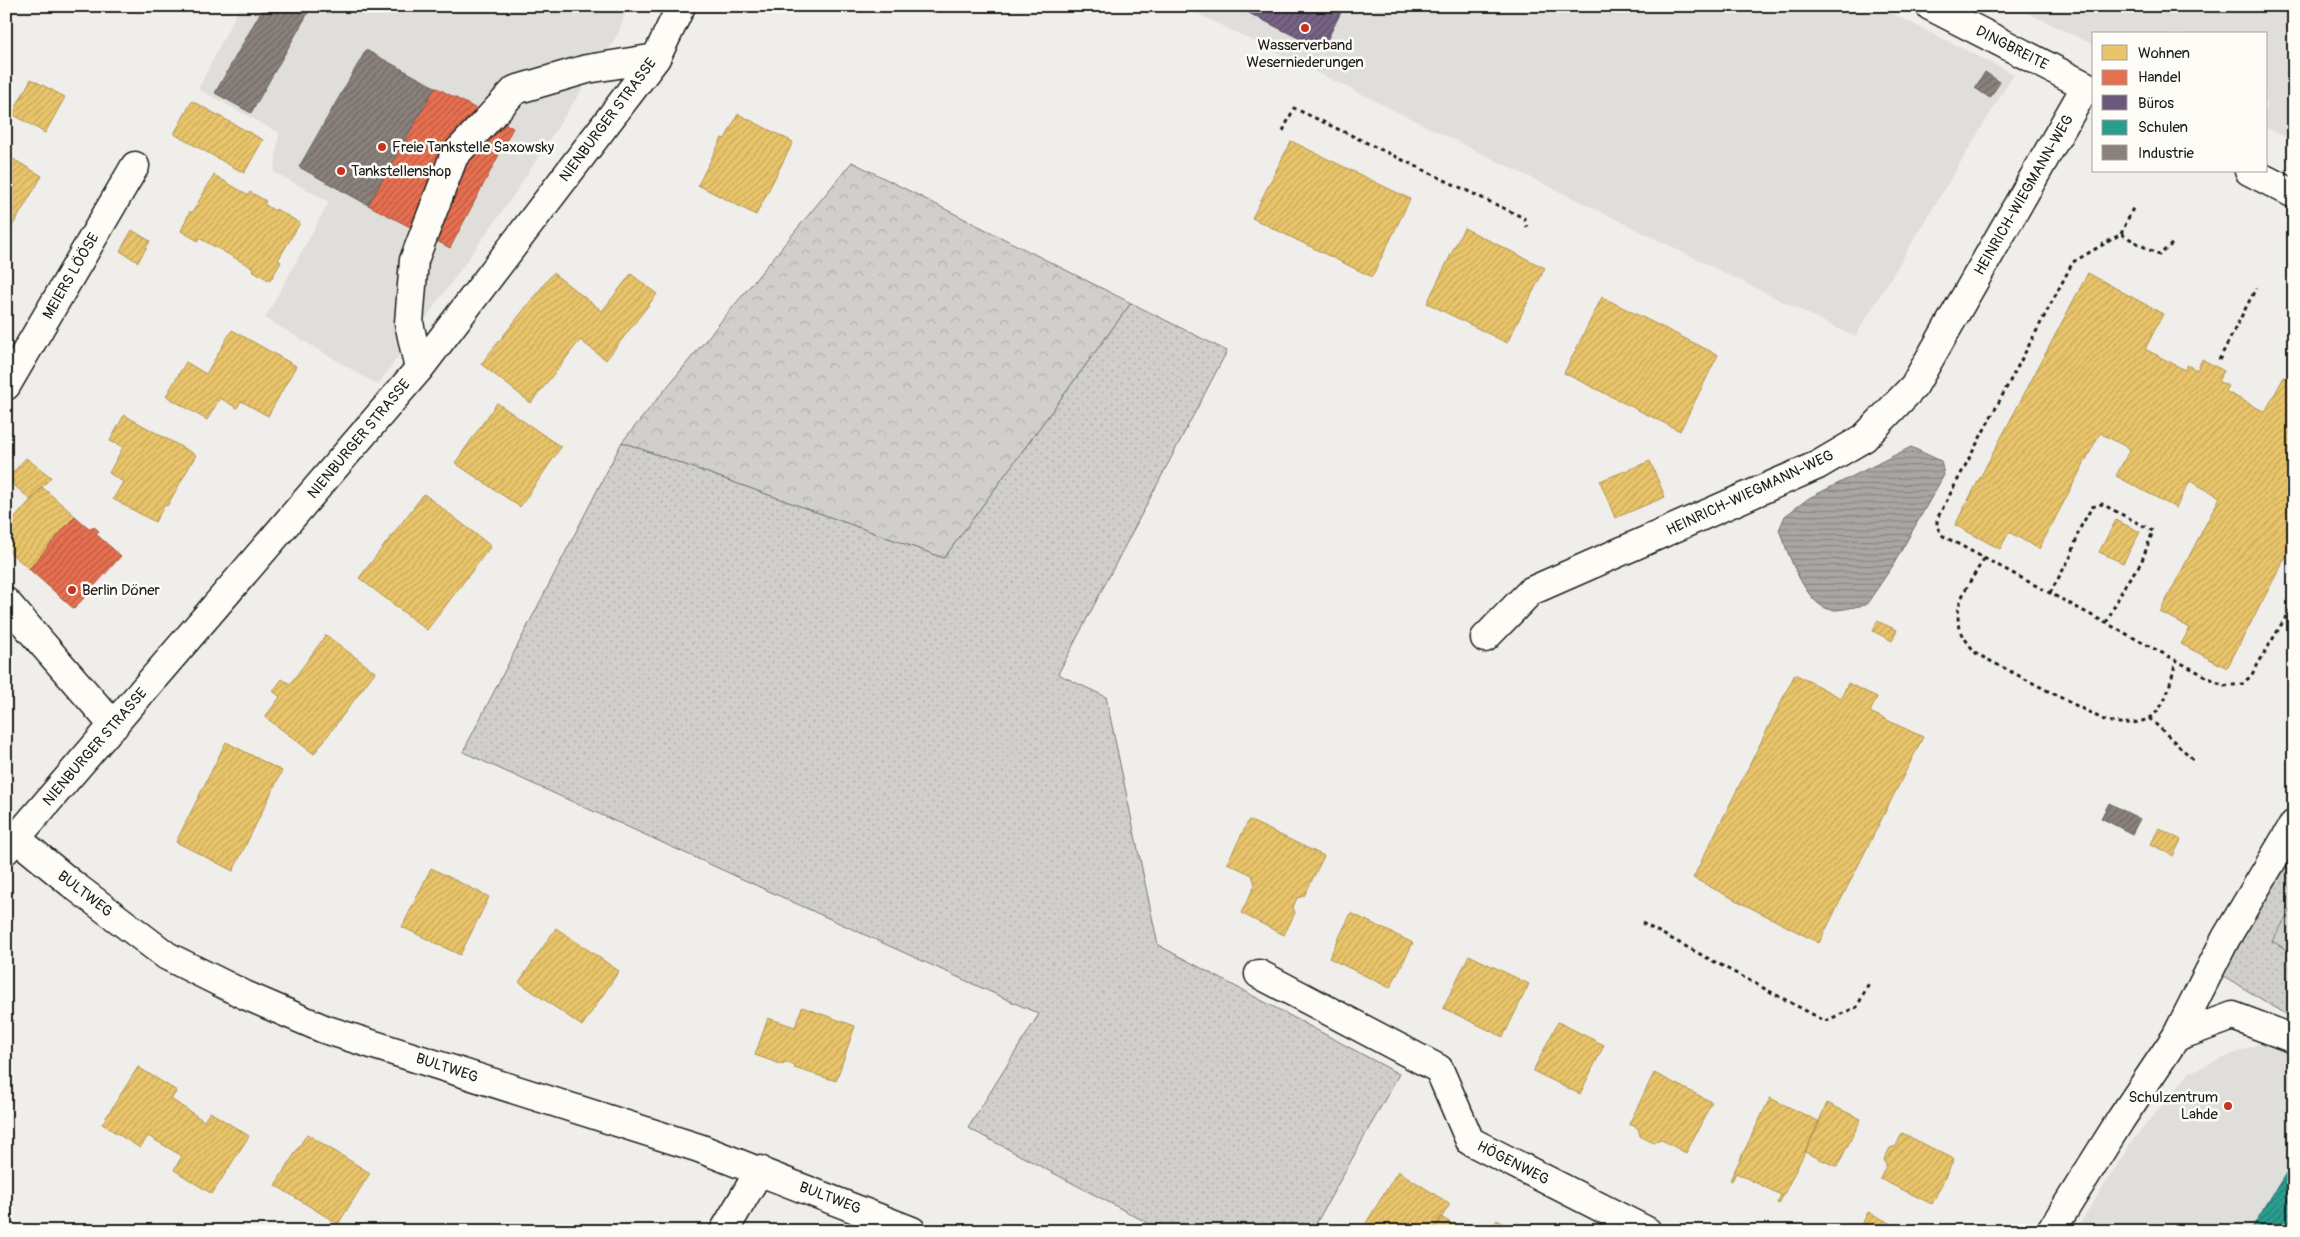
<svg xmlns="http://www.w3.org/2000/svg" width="2300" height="1237" font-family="Pangolin,sans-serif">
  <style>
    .built { fill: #e0deda }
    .grass { fill: url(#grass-dots); stroke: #767674 }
    .forest { fill: url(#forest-crowns); stroke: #767674 }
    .garden { fill: #d0cfcc; stroke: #767674 }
    .water { fill: url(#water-rules); stroke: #706f6d }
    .homes { fill: url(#homes-hatch); stroke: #ac9253 }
    .shops { fill: url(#shops-hatch); stroke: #aa5641 }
    .offices { fill: url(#offices-hatch); stroke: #55475e }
    .schools { fill: url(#schools-hatch); stroke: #26766c }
    .industry { fill: url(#industry-hatch); stroke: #69635f }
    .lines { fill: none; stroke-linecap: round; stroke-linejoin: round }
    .minor-casing { stroke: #1c1c1c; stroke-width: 31 }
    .path { stroke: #1c1c1c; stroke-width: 3; stroke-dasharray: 4 4; stroke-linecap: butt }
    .minor { stroke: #fdfcf7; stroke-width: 28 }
    .poi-dot { fill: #c8321e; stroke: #fdfcf7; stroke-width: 2 }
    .labels { text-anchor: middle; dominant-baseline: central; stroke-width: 5; stroke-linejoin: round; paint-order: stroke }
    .poi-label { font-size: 15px; fill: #1c1c1c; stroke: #fdfcf7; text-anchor: start }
    .street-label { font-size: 15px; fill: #1c1c1c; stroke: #fdfcf7 }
  </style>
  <defs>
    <pattern id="grass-dots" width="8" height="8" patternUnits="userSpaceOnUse" patternTransform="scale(1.25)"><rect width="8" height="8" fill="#d0cfcc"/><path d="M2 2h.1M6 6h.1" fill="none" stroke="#b2b1af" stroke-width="1.8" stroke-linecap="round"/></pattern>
    <pattern id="forest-crowns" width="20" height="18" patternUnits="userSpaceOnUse" patternTransform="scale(1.25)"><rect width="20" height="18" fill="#d0cfcc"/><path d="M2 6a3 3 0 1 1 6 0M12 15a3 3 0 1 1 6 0" fill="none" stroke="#b2b1af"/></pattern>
    <pattern id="water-rules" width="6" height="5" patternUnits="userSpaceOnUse" patternTransform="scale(1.25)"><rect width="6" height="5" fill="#a8a7a3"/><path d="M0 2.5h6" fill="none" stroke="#888784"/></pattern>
    <pattern id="homes-hatch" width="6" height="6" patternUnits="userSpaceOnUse" patternTransform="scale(1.25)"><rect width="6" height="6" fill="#e9c46a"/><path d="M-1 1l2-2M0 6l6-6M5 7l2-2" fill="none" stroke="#c7a85b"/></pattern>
    <pattern id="shops-hatch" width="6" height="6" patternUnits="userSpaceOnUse" patternTransform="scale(1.25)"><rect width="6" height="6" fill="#e76f51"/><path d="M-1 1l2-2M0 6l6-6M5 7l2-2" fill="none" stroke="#ba5a42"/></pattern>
    <pattern id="offices-hatch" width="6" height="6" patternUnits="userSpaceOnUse" patternTransform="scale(1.25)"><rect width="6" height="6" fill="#6d597a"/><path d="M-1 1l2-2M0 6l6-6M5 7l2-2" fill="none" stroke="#80728a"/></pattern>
    <pattern id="schools-hatch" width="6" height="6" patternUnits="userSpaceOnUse" patternTransform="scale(1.25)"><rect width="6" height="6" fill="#2a9d8f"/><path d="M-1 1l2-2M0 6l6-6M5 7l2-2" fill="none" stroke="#237f74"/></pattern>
    <pattern id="industry-hatch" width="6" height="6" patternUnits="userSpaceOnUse" patternTransform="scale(1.25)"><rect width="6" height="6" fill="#8a817c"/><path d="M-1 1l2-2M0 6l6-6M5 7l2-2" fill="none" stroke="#706965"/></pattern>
  </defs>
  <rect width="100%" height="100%" fill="#f0eeea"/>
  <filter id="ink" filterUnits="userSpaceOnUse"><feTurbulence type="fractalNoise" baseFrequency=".02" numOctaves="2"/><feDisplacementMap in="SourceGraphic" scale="10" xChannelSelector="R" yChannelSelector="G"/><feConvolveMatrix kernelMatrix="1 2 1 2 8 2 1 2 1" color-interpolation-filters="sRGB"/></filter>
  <g filter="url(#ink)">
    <path class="built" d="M240 6H628L618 34 511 199 378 385 265 318 329 202 274 172 279 133 198 89Z
      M1182 6H1877L2014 74 1855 337Z
      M2013 6H2294V141L2266 128V34H2094V45Z
      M2265 1041 2294 1057V1231H2075L2133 1140 2190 1072Z"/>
    <path class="grass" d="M1131 303 1227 351 1058 674 1106 697 1158 945 1399 1074 1312 1231H1163L968 1128 1039 1014 463 752 622 442 944 558Z
      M2294 848V1019L2222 975Z"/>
    <path class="forest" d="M852 162 1131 303 944 558 622 442Z"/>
    <path class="garden" d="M2294 905V954L2272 941Z"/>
    <path class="water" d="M1911 447 1941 461 1944 475 1892 567 1866 605C1856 606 1845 610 1835 610 1806 611 1788 551 1779 530L1785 516 1809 498Z"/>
    <path class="homes" d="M31 79 65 97 45 133 12 114Z
      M192 101 263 140 244 173 174 134Z
      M738 114 793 142 756 215 698 185 722 138 725 139Z
      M1291 141 1410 199 1372 277 1252 218Z
      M6 155 42 176 10 230 6 228Z
      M214 175 248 195 250 192 266 201 264 204 275 211 276 209 300 223 278 260 281 262 270 281 252 270 253 268 199 238 198 241 181 231 190 211 192 213Z
      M1464 228 1545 268 1507 343 1427 303Z
      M132 230 150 241 138 262 120 251Z
      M553 273 602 311 631 274 657 294 606 360 580 340 531 403 481 364Z
      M2088 273 2163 314 2145 349 2185 370 2187 365 2197 370 2202 359 2224 371 2218 381 2228 386 2225 391 2265 412 2284 377 2294 382V541L2227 668 2181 644 2190 628 2160 612 2220 497 2190 481 2176 508 2116 476 2130 449 2100 433 2039 549 2009 532 2000 549 1955 525Z
      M1602 297 1718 355 1680 431 1564 373Z
      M232 330 296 366 268 416 241 401 237 408 220 398 207 420 166 396 186 362 206 374Z
      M497 403 561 447 520 507 455 463Z
      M124 415 196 455 167 506 165 505 155 522 113 499 123 482 109 473 123 447 110 441Z
      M26 458 51 477 31 500 7 479Z
      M1650 461 1665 497 1615 518 1600 481Z
      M42 487 75 516 29 569 6 549V528Z
      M424 494 491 546 427 630 359 578Z
      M2116 520 2140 532 2123 563 2099 552Z
      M1877 621 1897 630 1892 641 1873 631Z
      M326 635 375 672 314 754 265 717 280 697 273 691 282 679 290 684Z
      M1795 674 1841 698 1848 683 1877 697 1870 712 1923 737 1819 943 1693 878Z
      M226 742 282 771 233 871 176 842Z
      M1249 820 1324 856 1304 896 1297 898 1293 907 1295 913 1284 935 1241 913 1255 885 1252 875 1227 863Z
      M2159 828 2181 840 2173 856 2151 844Z
      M431 868 489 897 460 955 402 927Z
      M1351 913 1413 943 1390 988 1329 958Z
      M556 928 619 971 582 1026 519 982Z
      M1469 955 1529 984 1503 1037 1443 1008Z
      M802 1007 855 1026 836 1081 794 1068 795 1066 784 1062 783 1065 755 1055 768 1018 795 1027Z
      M1558 1022 1604 1045 1580 1094 1533 1071Z
      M138 1067 177 1091 171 1099 204 1121 210 1112 249 1136 212 1194 174 1170 182 1156 148 1136 140 1148 102 1124Z
      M1654 1073 1712 1102 1686 1153 1660 1139 1653 1143 1640 1136 1638 1128 1629 1124Z
      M1770 1098 1820 1122 1779 1204 1777 1203 1781 1195 1736 1173 1732 1181 1730 1180Z
      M1827 1103 1861 1119 1837 1167 1805 1152Z
      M1902 1133 1954 1159 1932 1204 1880 1179 1886 1166 1884 1159 1890 1148 1896 1146Z
      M307 1134 370 1173 338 1224 275 1185Z
      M1398 1171 1450 1204 1433 1231H1378L1366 1223Z
      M1868 1212 1906 1231H1859Z
      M1441 1217 1463 1230V1231H1433Z
      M1497 1220 1515 1231H1491Z"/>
    <path class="shops" d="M435 87 513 128 450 248 368 205Z
      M75 516 90 529 93 526 99 531 96 534 121 556 74 609 29 569Z"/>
    <path class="offices" d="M1235 6H1344L1322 50Z"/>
    <path class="schools" d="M2294 1160V1231H2250Z"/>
    <path class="industry" d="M264 6H312L251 113 215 93Z
      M366 50 435 87 368 205 299 167Z
      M1985 72 2000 82 1990 98 1975 88Z
      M2109 803 2140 819 2132 834 2101 818Z"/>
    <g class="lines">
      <defs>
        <path id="minor" d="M1930 6 2094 90
          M2249 171 2294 194
          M419 369 409 323 414 260 454 156 515 90 587 69 656 58
          M6 386 135 166
          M6 602 114 726
          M1485 638 1531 591 1818 465 1864 438 1914 386 2086 86
          M16 838 72 884 167 956 245 995 324 1029 699 1148 912 1231
          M6 850 419 369 656 58 681 6
          M1259 974 1439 1069 1470 1141 1647 1231
          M2176 1037 2226 938 2294 824
          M724 1231 760 1170
          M2051 1231 2121 1119 2176 1037 2233 1016 2294 1039"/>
      </defs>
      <use href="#minor" class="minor-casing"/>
      <path class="path" d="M1283 131 1294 108 1524 218 1527 227
        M2121 234 2134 206
        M2172 244 2159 255 2121 234 2073 262 1937 519V527L1943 536 2224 686 2242 684 2251 676 2294 603
        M2219 360 2256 288
        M1984 559C1962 595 1942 617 1977 654L2106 721C2160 731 2165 705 2176 661
        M2050 593 2072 554 2079 530 2092 507 2102 504 2153 531 2141 563 2126 583 2106 623
        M2149 718 2195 761
        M1642 923 1825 1021 1857 1007 1869 983"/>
      <use href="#minor" class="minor"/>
    </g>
  </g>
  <g class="poi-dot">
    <circle cx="1305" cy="28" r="5"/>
    <circle cx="382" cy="147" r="5"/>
    <circle cx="341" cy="171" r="5"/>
    <circle cx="72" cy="590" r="5"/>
    <circle cx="2228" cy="1106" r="5"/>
  </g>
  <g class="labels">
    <g class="poi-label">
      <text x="1305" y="45" text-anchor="middle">Wasserverband<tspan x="1305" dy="17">Weserniederungen</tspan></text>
      <text x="392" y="147">Freie Tankstelle Saxowsky</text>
      <text x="351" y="171">Tankstellenshop</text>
      <text x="82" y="590">Berlin Döner</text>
      <text x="2218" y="1097" text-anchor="end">Schulzentrum<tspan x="2218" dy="17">Lahde</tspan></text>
    </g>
    <g class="street-label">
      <text transform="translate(2012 48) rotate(27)">DINGBREITE</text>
      <text transform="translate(608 120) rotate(-53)">NIENBURGER STRASSE</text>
      <text transform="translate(2024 195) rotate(-60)">HEINRICH-WIEGMANN-WEG</text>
      <text transform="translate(71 276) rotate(-60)">MEIERS LÖÖSE</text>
      <text transform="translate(359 439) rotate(-50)">NIENBURGER STRASSE</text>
      <text transform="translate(1750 493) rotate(-25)">HEINRICH-WIEGMANN-WEG</text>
      <text transform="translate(95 747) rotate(-49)">NIENBURGER STRASSE</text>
      <text transform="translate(85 894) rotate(38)">BULTWEG</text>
      <text transform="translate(447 1068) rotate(18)">BULTWEG</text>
      <text transform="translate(1513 1163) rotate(27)">HÖGENWEG</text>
      <text transform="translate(830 1198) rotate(21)">BULTWEG</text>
    </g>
  </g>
  <rect width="2300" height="1237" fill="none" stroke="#fdfcf7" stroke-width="25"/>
  <rect x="12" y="12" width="2275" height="1212" fill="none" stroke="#1c1c1c" stroke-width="2" filter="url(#ink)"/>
  <rect x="2092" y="32" width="175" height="140" fill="#fdfcf7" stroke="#a3a29f"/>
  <rect x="2102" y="45" width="25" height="15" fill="#e9c46a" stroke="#a3a29f"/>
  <text x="2138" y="58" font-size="15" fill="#1c1c1c">Wohnen</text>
  <rect x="2102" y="70" width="25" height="15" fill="#e76f51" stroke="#a3a29f"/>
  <text x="2138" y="82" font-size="15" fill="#1c1c1c">Handel</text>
  <rect x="2102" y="95" width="25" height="15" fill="#6d597a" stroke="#a3a29f"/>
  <text x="2138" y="108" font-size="15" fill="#1c1c1c">Büros</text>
  <rect x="2102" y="120" width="25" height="15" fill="#2a9d8f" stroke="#a3a29f"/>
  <text x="2138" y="132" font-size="15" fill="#1c1c1c">Schulen</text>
  <rect x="2102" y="145" width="25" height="15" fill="#8a817c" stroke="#a3a29f"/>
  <text x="2138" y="158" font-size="15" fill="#1c1c1c">Industrie</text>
</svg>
